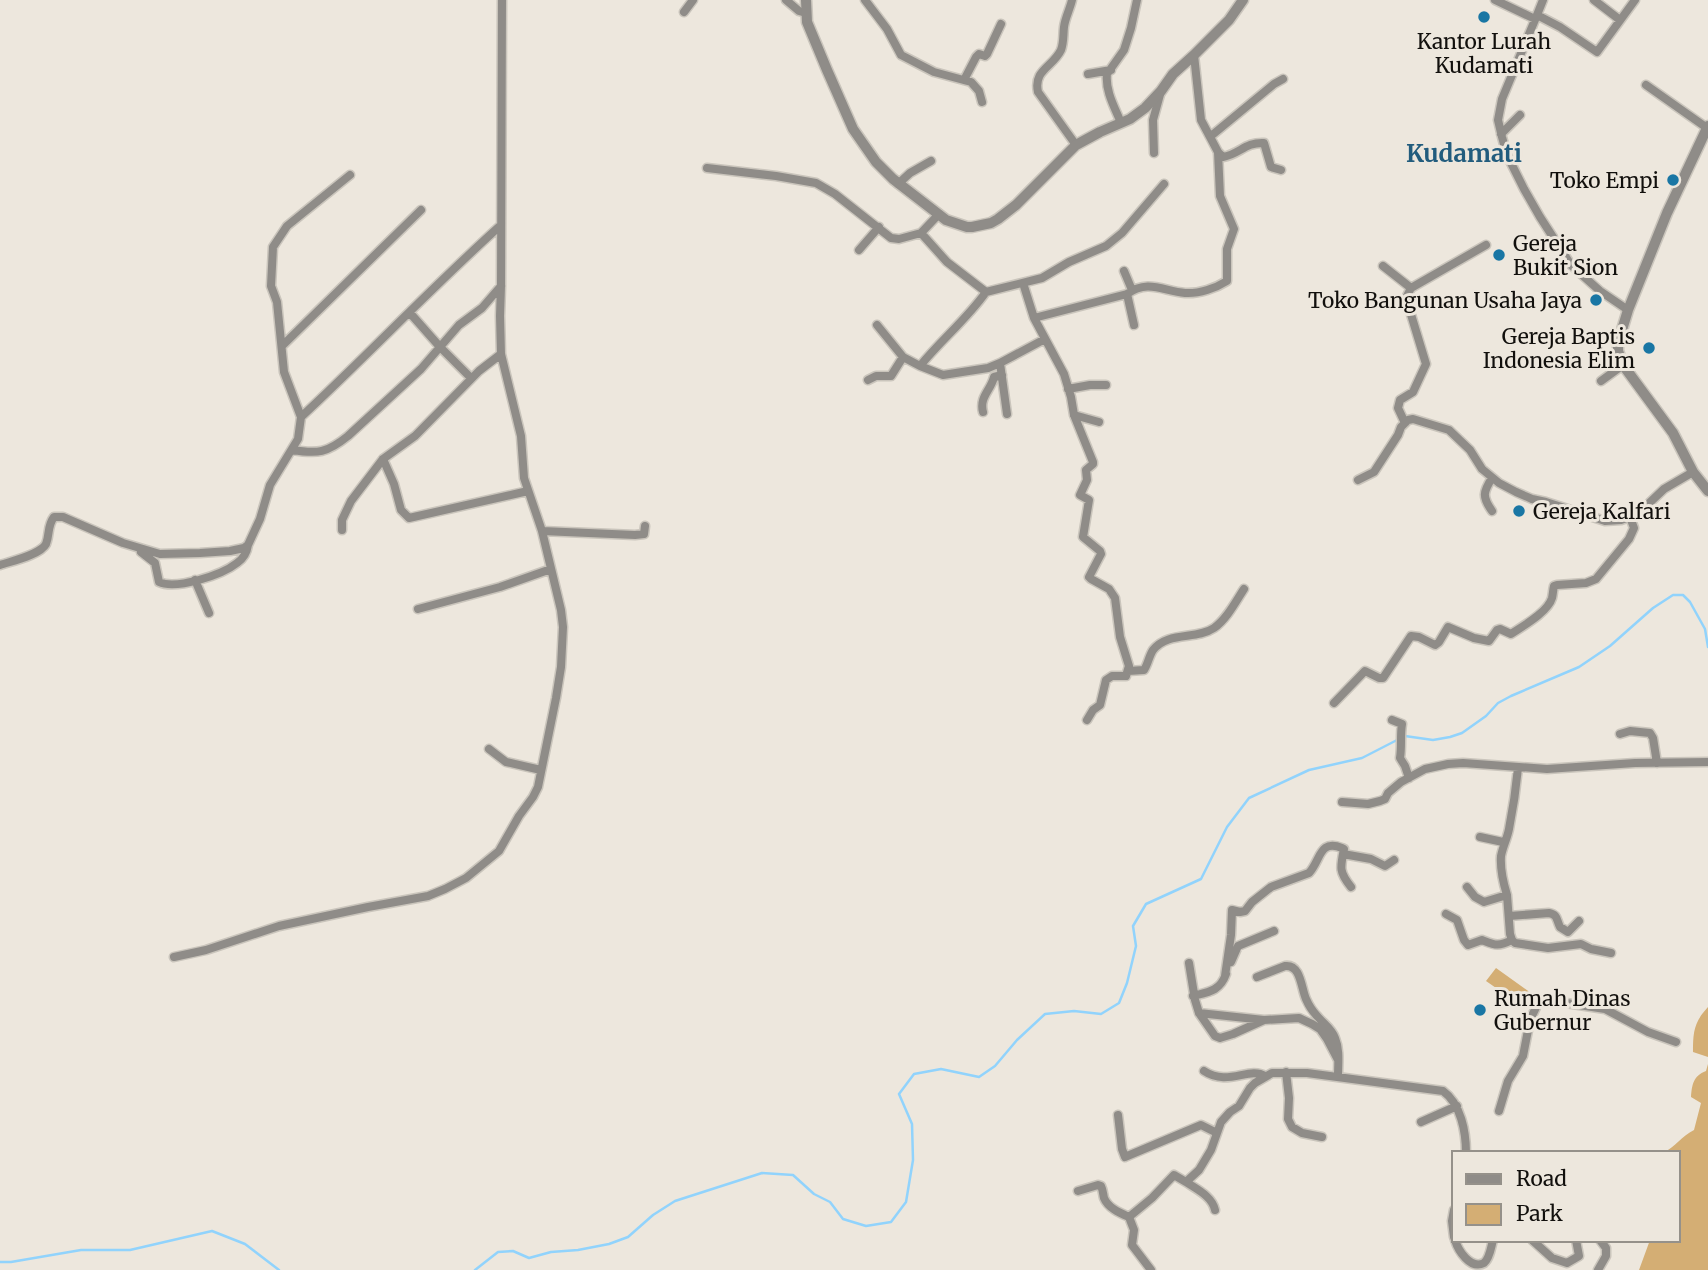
<svg xmlns="http://www.w3.org/2000/svg" width="1708" height="1270" font-family="Merriweather,serif">
  <style>
    .green { fill: #d4ae74 }
    .lines { fill: none; stroke-linecap: round; stroke-linejoin: round }
    .stream { stroke: #91d3fc; stroke-width: 2.5 }
    .minor-casing { stroke: #cac5bc; stroke-width: 11 }
    .tertiary-casing { stroke: #cac5bc; stroke-width: 13 }
    .minor { stroke: #8f8c88; stroke-width: 8 }
    .tertiary { stroke: #8f8c88; stroke-width: 10 }
    .poi-dot { fill: #1976a4; stroke: #ede7dd; stroke-width: 2.5 }
    .labels { text-anchor: middle; dominant-baseline: central; stroke-width: 6; stroke-linejoin: round; paint-order: stroke }
    .poi-label { font-size: 21px; fill: #12100d; stroke: #ede7dd; text-anchor: end }
    .quarter-label { font-size: 24px; font-weight: bold; fill: #225c7d; stroke: #ede7dd }
  </style>
  <rect width="100%" height="100%" fill="#ede7dd"/>
  <path class="green" d="M1496 968 1531 993 1522 1006 1486 981Z
    M1708 1007V1057L1693 1052C1693 1032 1694 1022 1708 1007Z
    M1708 1064V1270H1639L1650 1240H1678V1153H1663C1675 1147 1682 1136 1694 1130L1701 1103 1691 1097C1692 1085 1693 1076 1706 1071Z"/>
  <g class="lines">
    <path class="stream" d="M1405 736 1433 740 1450 737 1462 733 1486 716 1498 703 1511 696 1579 667 1610 646 1653 608 1673 595H1683L1690 602 1705 629 1708 647
      M0 1262H11L81 1250H130L212 1231 245 1244 279 1270
      M475 1270 498 1252 513 1251 529 1258 551 1252 578 1250 609 1244 628 1237 653 1215 675 1201 762 1173 793 1175 814 1194 830 1202 843 1219 866 1226 891 1222 906 1202 913 1160 912 1124 899 1094 914 1074 941 1069 979 1077 995 1066 1017 1040 1045 1014 1074 1011 1101 1014 1119 1003 1127 983 1136 946 1133 926 1146 904 1201 879 1227 827 1249 798 1309 770 1362 758 1399 739"/>
    <defs>
      <path id="minor" d="M786 0 799 11 806 13
        M865 0 887 29 901 55 934 72 971 82 979 91 982 102
        M1072 0C1070 9 1065 18 1064 27 1063 35 1064 42 1061 50 1053 67 1033 70 1038 92L1076 145
        M1495 0 1535 19
        M1594 0 1620 20
        M684 12 693 0
        M1537 15 1543 0
        M1088 74 1111 70
        M964 80 976 57 979 54 985 56 987 54 1001 24
        M1646 85 1707 128
        M1121 123C1115 108 1105 91 1107 74L1124 50 1131 28 1137 0
        M1501 134 1520 115
        M1211 136 1274 84 1283 79
        M1218 152 1223 157C1240 154 1245 142 1264 143L1271 167 1281 170
        M1154 153 1153 120 1161 91
        M707 168 776 176 816 183 835 194 891 238 899 239 921 233
        M898 184 910 173 931 161
        M939 214 921 233 947 262 986 292 1042 278 1069 262 1106 246 1122 233 1164 184
        M859 250 879 227
        M1383 266 1411 288
        M1124 271 1132 290
        M1023 283 1034 318 1064 374 1071 397 1074 415 1093 462V464L1086 470 1087 480 1080 495 1089 500 1083 537 1100 551 1101 554 1089 577 1091 579 1109 589 1115 598 1120 637 1129 666 1126 676H1112L1106 680 1100 705 1093 710 1087 720
        M1127 294 1134 325
        M1628 310 1600 291 1571 265 1540 217 1524 189 1507 155 1502 137 1498 120 1502 99 1537 15 1560 27 1597 52 1635 0
        M410 313 440 347 471 378
        M1034 318 1127 294C1148 279 1163 291 1185 293 1199 294 1216 288 1227 281V249L1234 229 1220 196 1218 152 1201 120 1194 55
        M877 325 903 357 920 366C941 340 967 319 986 292
        M282 346 421 210
        M920 366 943 375 988 368 1000 363
        M868 380 876 376H891L903 357
        M1601 381 1623 365
        M1068 389 1090 385H1106
        M983 412C979 397 991 390 994 377L1002 375
        M1007 414 1000 363 1045 339
        M1074 415 1099 422
        M301 417C369 354 432 287 501 225
        M1405 423 1398 408 1400 400 1413 392 1426 364 1406 298 1411 288 1486 245
        M292 450C318 454 327 453 348 436L421 369 459 325 482 308 501 286
        M383 459 394 484 401 510 409 518 528 491
        M1358 480 1374 472 1398 435 1401 427 1408 420 1413 419 1449 430 1470 450 1482 469 1499 483 1516 492 1532 499 1546 502 1605 521 1621 520 1632 516 1643 509 1664 489 1693 472
        M1492 511C1482 497 1483 492 1492 478
        M342 530V520L351 501 383 459 415 436 479 371 501 354
        M542 531 635 535 644 534 645 526
        M141 552 155 563 159 582C176 590 222 575 237 563 243 559 247 552 248 545
        M0 565C12 561 40 555 46 544 50 534 47 526 54 517H63L123 543 160 554 200 553 230 551 244 548 248 545 260 519 270 485 298 439 301 417 284 372 277 302 271 286 273 247 287 226 350 175
        M195 580 209 613
        M418 609 500 587 551 569
        M1128 671 1144 670C1148 664 1149 656 1153 650 1168 631 1196 640 1214 628 1227 619 1236 601 1244 589
        M1334 703 1365 671 1379 678H1383L1411 636 1419 637 1435 645 1439 642 1448 627 1474 638 1489 641 1497 630 1500 629 1511 634C1523 626 1548 612 1552 598 1553 594 1553 590 1554 586L1557 585 1586 583 1596 579 1629 539 1634 528 1630 517
        M1392 720 1402 724C1400 736 1402 746 1400 758L1405 766 1409 778
        M1620 734 1630 731 1650 733 1653 738 1657 763
        M489 749 506 762 541 770
        M1342 802 1368 804 1380 801 1385 799 1388 793 1401 782 1425 769 1448 764 1463 763 1547 769 1635 763 1708 762
        M1480 837 1503 842
        M1343 854 1371 859 1385 866 1394 860
        M1467 887 1475 897 1484 902 1507 895C1503 882 1500 870 1501 856 1503 846 1507 839 1509 829 1513 809 1516 789 1518 768
        M1507 895 1510 934 1512 940 1515 943 1548 948 1581 944 1591 949 1611 953
        M1446 914 1457 920 1464 940 1468 945 1482 940C1495 945 1498 947 1512 940
        M1509 916 1549 913C1558 915 1556 919 1560 927L1568 932 1579 921
        M174 957 206 950 279 926 368 907 428 896 445 889 466 878 499 851 519 816 533 797 538 787 556 698 561 667 563 627 561 610 542 531 524 478 521 436 501 354 500 316 501 286 502 0
        M1231 962 1238 946 1274 931
        M1189 963 1195 1000 1199 1013 1215 1036 1220 1038 1233 1034 1264 1020 1299 1018 1312 1024 1320 1029 1327 1039 1338 1060
        M1225 976 1231 935 1232 910 1240 912 1245 911 1252 902 1271 887 1309 873C1321 860 1319 839 1342 848L1344 849C1340 868 1339 872 1351 887
        M1257 977 1285 966C1301 964 1301 988 1306 999 1309 1006 1313 1012 1318 1017 1324 1024 1332 1029 1335 1038 1340 1050 1338 1064 1338 1076
        M1193 996C1209 992 1220 991 1226 974
        M1199 1013 1264 1020
        M1204 1071C1228 1087 1249 1066 1265 1076
        M1286 1072 1289 1098 1288 1119 1292 1127 1302 1133 1322 1137
        M1499 1111 1508 1081 1523 1056 1530 1020 1540 999 1605 1009 1648 1032 1676 1042
        M1118 1115 1122 1149 1125 1157 1201 1125 1217 1133
        M1421 1122 1457 1106
        M1186 1182C1196 1189 1212 1196 1215 1210
        M1078 1191 1098 1185 1101 1186C1103 1190 1103 1194 1104 1198 1108 1208 1120 1213 1129 1217
        M1454 1210 1452 1221 1454 1237
        M1455 1240C1458 1250 1470 1270 1484 1263 1490 1258 1491 1247 1493 1240
        M1532 1240 1552 1258 1567 1263 1579 1256 1576 1240
        M1151 1270 1132 1245 1134 1230 1129 1217 1152 1198 1174 1175 1186 1182 1199 1170 1211 1150 1221 1122 1230 1112 1239 1106 1250 1088 1255 1083 1272 1073H1307L1443 1091C1461 1104 1466 1132 1466 1153
        M1598 1270 1606 1256V1248L1600 1240"/>
      <path id="tertiary" d="M806 0 807 22 827 70 853 129 876 162 893 179 946 220 967 227H972L991 223 998 219 1016 205 1076 145 1100 132 1130 119 1145 108 1161 91 1173 74 1194 55 1229 20 1243 0
        M1708 126 1667 213 1628 310 1618 343V351L1623 365 1673 433 1693 472 1708 491"/>
    </defs>
    <use href="#minor" class="minor-casing"/>
    <use href="#tertiary" class="tertiary-casing"/>
    <use href="#minor" class="minor"/>
    <use href="#tertiary" class="tertiary"/>
  </g>
  <g class="poi-dot">
    <circle cx="1484" cy="17" r="7"/>
    <circle cx="1673" cy="180" r="7"/>
    <circle cx="1499" cy="255" r="7"/>
    <circle cx="1596" cy="300" r="7"/>
    <circle cx="1649" cy="348" r="7"/>
    <circle cx="1519" cy="511" r="7"/>
    <circle cx="1480" cy="1010" r="7"/>
  </g>
  <g class="labels">
    <g class="poi-label">
      <text x="1484" y="41" text-anchor="middle">Kantor Lurah<tspan x="1484" dy="24">Kudamati</tspan></text>
      <text x="1659" y="180">Toko Empi</text>
      <text x="1513" y="243" text-anchor="start">Gereja<tspan x="1513" dy="24">Bukit Sion</tspan></text>
      <text x="1582" y="300">Toko Bangunan Usaha Jaya</text>
      <text x="1635" y="336">Gereja Baptis<tspan x="1635" dy="24">Indonesia Elim</tspan></text>
      <text x="1533" y="511" text-anchor="start">Gereja Kalfari</text>
      <text x="1494" y="998" text-anchor="start">Rumah Dinas<tspan x="1494" dy="24">Gubernur</tspan></text>
    </g>
    <g class="quarter-label">
      <text x="1464" y="153">Kudamati</text>
    </g>
  </g>
  <rect x="1452" y="1151" width="228" height="91" fill="#ede7dd" stroke="#95918a" stroke-width="2"/>
  <rect x="1466" y="1174" width="35" height="10" fill="#8f8c88" stroke="#95918a" stroke-width="2"/>
  <text x="1516" y="1186" font-size="21" fill="#12100d">Road</text>
  <rect x="1466" y="1204" width="35" height="21" fill="#d4ae74" stroke="#95918a" stroke-width="2"/>
  <text x="1516" y="1221" font-size="21" fill="#12100d">Park</text>
</svg>
